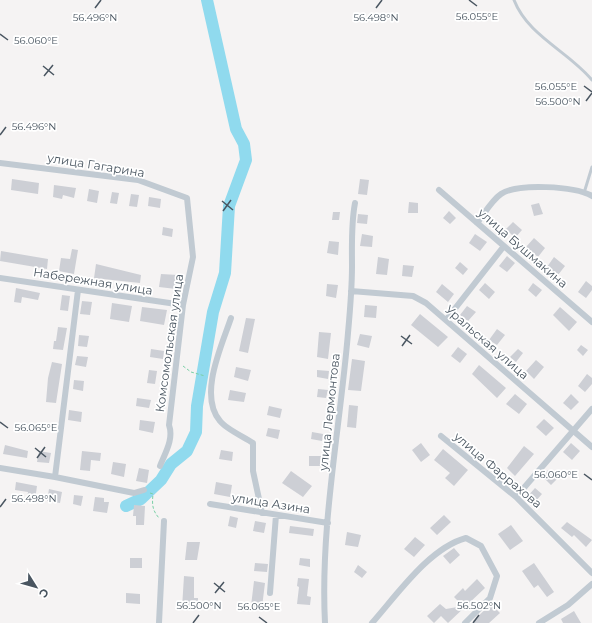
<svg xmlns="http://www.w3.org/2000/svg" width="592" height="623" font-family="Montserrat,sans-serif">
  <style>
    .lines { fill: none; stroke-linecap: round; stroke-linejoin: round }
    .river { stroke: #90daee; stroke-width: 12 }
    .building { fill: #cdcfd5 }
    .path { stroke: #7ad0a6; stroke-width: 1; stroke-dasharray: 3 2; stroke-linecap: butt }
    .service { stroke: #c1cad2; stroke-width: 3 }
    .minor { stroke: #c1cad2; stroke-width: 6 }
    .ticks { fill: none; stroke: #4a5661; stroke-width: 1.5 }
    .labels { text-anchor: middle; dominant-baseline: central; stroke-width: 3.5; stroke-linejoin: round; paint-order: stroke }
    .street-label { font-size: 12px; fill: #4a5661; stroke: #fff }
    .ticks-label { font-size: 10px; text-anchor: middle; fill: #4a5661; stroke: #fff; stroke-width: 3.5; stroke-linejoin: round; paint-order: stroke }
  </style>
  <rect width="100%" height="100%" fill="#f5f3f3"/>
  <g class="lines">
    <path class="river" d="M126 506 141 499 161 480 171 464 187 451 196 432 197 406 213 312 225 273 229 206 246 160 244 144 236 129 207 0"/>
  </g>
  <path class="building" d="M12 179 39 183 38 194 11 190Z
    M360 179 369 180 367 195 358 194Z
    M54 185 76 188 74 198 63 195 62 199 53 197Z
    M89 189 99 191 97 203 87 201Z
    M112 192 119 193 117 204 110 203Z
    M131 194 139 195 137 207 129 206Z
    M149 197 161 199 160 208 148 206Z
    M409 202 418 203V213H408Z
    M539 203 543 214 534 216 531 205Z
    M449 211 456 218 450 224 443 218Z
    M333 212H340L339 220H332Z
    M358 214 368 215 367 224 357 223Z
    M513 222 522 230 515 238 506 229Z
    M163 227 173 229 172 237 162 235Z
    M362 234 373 236 372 247 360 246Z
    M475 234 487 242 480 251 469 243Z
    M534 238 545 248 538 257 526 247Z
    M329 241 339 242 338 255 327 253Z
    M72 249 78 250 74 274 59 271 61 258 70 259Z
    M1 251 48 259 47 269 0 261Z
    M507 256 515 263 507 272 499 266Z
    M378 257 389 259 387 275 376 274Z
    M554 257 565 266 558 275 547 267Z
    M460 262 468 269 463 275 455 268Z
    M96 264 141 275 140 283 94 278Z
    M403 265 414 266 412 277 402 276Z
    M161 274 178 275 176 289 159 287Z
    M586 281 592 286V290L586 298 578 292Z
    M485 283 495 292 489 299 479 290Z
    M533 283 542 290 536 297 528 290Z
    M327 284 338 285 336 298 326 296Z
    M442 284 454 294 448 302 436 292Z
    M16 288 40 293 38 300 22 297 21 303 14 302Z
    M62 295 70 296 68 311 60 310Z
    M82 301 92 302 90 315 80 314Z
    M112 303 132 306 129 322 110 319Z
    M365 305 377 306 376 318 364 317Z
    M467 306 476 312 468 321 460 315Z
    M142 307 167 310 164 325 140 321Z
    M560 307 577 322 569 331 553 315Z
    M420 314 448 337 438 347 411 325Z
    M246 318 255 319 248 353 239 351Z
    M58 327 67 328 63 350 53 349 54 341H56Z
    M497 329 505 335 497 345 489 340Z
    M319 332 331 333 328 359 317 357Z
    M360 334 372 336 369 348 357 345Z
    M79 335 89 336 87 347 78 346Z
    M581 345 588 350 583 356 577 350Z
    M458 347 467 354 460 363 451 356Z
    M151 349 164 351 163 359 150 357Z
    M518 349 523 353 516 362 510 357Z
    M77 356 88 357 86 367 75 365Z
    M352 359 365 361 361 391 348 390Z
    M536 360 544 367 534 379 526 371Z
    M52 362 62 364 56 403 46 402 48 378Z
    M479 365 506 388 497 398 472 374Z
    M236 367 251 370 248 381 234 377Z
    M149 370 157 371 155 384 147 383Z
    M317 370 329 371 328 379 317 377Z
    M587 374 592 378V384L585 392 578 386Z
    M74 380 84 381 83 391 73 389Z
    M318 389 328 390 326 398 317 397Z
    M230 390 246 393 244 402 228 400Z
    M515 394 527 404 519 414 506 404Z
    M571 394 579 402 571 410 563 403Z
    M137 398 151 400 149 408 136 406Z
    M349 405 358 406 356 428 347 427Z
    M269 406 282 409 280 418 267 415Z
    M69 410 82 412 81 422 68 420Z
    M544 419 554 428 546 436 536 427Z
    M140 420 155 422 153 433 139 430Z
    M268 428 280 430 278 439 266 436Z
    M312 432 323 434 322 441 311 439Z
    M421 443 430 455 421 462 412 450Z
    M571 443 580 451 572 460 563 452Z
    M5 445 28 451 27 458 3 454Z
    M524 446 534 454 515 476 507 468Z
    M443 449 468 470 454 486 445 478 450 473 434 460Z
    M221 450 233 452 232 461 219 459Z
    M39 451 51 453 49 463 37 462Z
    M82 451 101 453 100 461 91 460 90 471 80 470Z
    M309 456H321L320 466H309Z
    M113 462 126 464 124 477 111 474Z
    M139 468 149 470 147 483 136 481Z
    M548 470 557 479 551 485 542 476Z
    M291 471 312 486 303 497 282 483Z
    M16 482 37 486 35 500 27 498 28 492 15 490Z
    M216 482 232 485 230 497 214 494Z
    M535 488 542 494 534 503 527 497Z
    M49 489 62 492 60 503 47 501Z
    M74 495 83 496 81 506 73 504Z
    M95 497 104 498V502H109L107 513 93 511Z
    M134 505 145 506 144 525H136V516H133Z
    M444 515 451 522 437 535 430 528Z
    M230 516 238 518 236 528 228 526Z
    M255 521 266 523 264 533 253 531Z
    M567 522 592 540 586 547 574 535 572 537 561 528Z
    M511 525 523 541 510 550 498 534Z
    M290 526 314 529 313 536 289 533Z
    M347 532 361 535 358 547 345 545Z
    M415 537 425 545 414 557 404 549Z
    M187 542H200L197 560H185Z
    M454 548 460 555 450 564 443 556Z
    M130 558H142V568H130Z
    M300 558 310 559V567L299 565Z
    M255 563 268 564 267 572 254 571Z
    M534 563 554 592 547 597 538 585 534 588 522 571Z
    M358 565 367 572 362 578 354 572Z
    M184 576 194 577V598H198V608H182Z
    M298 578 309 579 307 596 311 597 310 605 297 604 299 587 297 586Z
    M477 579 485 588 448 623 441 616 434 623 427 616 440 604 446 609 463 606 454 597 463 588 465 591Z
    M254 581 265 583 262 607 251 606Z
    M126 593 140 594V604L126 603Z
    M491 604 500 613 489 623H474L473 621Z
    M574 611 581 623H563L561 619Z"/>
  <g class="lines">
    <path class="path" d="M183 366 191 372 205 376
      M150 493 153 494C152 504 152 510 159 518"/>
    <path class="service" d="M514 0C528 36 568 51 592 80
      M584 193 592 167"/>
    <path class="minor" d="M0 163 138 180 187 198 193 257 183 305 169 425C174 439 165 453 160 466
      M439 190 592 322
      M477 223C484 214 492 200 501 194 517 183 575 186 592 196
      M0 278 183 305
      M351 291 413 296 426 303 592 447
      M231 318C222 345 198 395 220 421 226 429 244 437 253 443V471L262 513
      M446 320 504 246
      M441 436 516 497 592 573
      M0 468 55 477 134 493 144 490
      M55 477 78 290
      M516 497 592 409
      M210 504 328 523
      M270 593 276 515
      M159 623 164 521
      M325 623C320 526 340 429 348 333 350 311 352 289 352 266 352 245 351 224 355 203
      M372 623C397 595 429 548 466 538L481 546 497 576 490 598 465 623
      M539 623 568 605 592 584"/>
  </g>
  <path class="ticks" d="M469 0 477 6M95 8 101 0M376 8 382 0M0 34 8 40M43 66 54 75M44 76 53 65M584 86 592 92M586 101 592 93M0 135 6 127M222 201 233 210M223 211 231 200M401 336 412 344M402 346 410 335M0 422 8 428M35 448 46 457M37 458 45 447M584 474 592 480M0 507 6 499M214 583 225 592M215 593 224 582M259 617 267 623M193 623 199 615M473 623 479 615"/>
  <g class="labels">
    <g class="street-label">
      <text transform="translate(96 165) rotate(9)">улица Гагарина</text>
      <text transform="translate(523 248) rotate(41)">улица Бушмакина</text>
      <text transform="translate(93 281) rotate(9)">Набережная улица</text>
      <text transform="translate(487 342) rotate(41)">Уральская улица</text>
      <text transform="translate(169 343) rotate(-82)">Комсомольская улица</text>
      <text transform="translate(329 412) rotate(-84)">улица Лермонтова</text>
      <text transform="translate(498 470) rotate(40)">улица Фаррахова</text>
      <text transform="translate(271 503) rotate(9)">улица Азина</text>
    </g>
  </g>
  <g class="ticks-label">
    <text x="477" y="20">56.055°E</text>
    <text x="95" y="21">56.496°N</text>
    <text x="376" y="21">56.498°N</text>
    <text x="36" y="44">56.060°E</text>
    <text x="556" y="90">56.055°E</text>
    <text x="558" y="105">56.500°N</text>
    <text x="34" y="130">56.496°N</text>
    <text x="36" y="431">56.065°E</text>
    <text x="556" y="478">56.060°E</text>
    <text x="34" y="502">56.498°N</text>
    <text x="199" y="609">56.500°N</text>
    <text x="479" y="609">56.502°N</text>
    <text x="259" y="610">56.065°E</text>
  </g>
  <g transform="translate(36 587) rotate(127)" stroke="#ffffff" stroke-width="3" paint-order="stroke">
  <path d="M0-3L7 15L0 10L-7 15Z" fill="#4a5661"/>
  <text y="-6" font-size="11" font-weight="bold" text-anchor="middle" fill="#4a5661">С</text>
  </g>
</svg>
